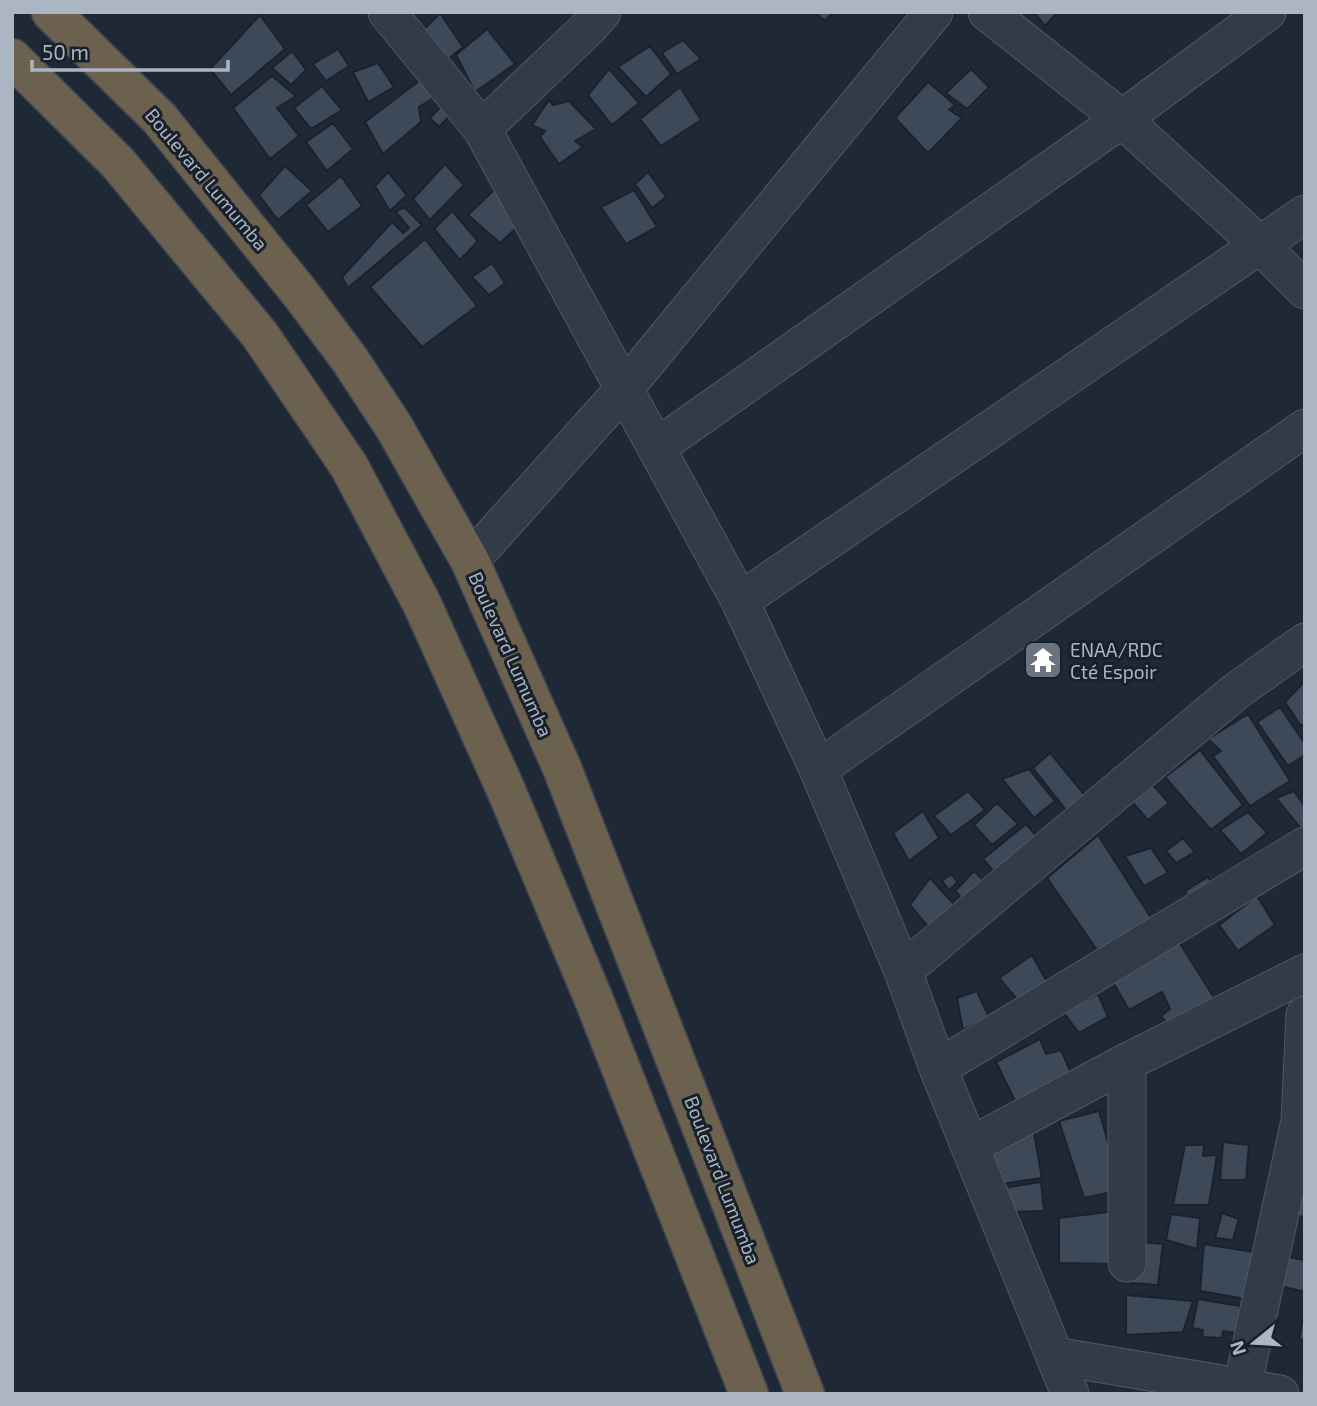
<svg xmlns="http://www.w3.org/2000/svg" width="1317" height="1406" font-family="'Exo 2',sans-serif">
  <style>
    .building { fill: #3d4958; stroke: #1a222c; stroke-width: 2 }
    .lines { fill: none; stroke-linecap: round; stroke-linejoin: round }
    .minor-casing { stroke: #505864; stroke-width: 39 }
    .highway-casing { stroke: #3d4550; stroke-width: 41 }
    .minor { stroke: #323b46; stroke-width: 37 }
    .highway { stroke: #6c604f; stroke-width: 38 }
    .labels { text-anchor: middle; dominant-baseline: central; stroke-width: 6; stroke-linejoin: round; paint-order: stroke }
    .street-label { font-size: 19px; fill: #acb5c3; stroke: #18202a }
    .poi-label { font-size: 19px; fill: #acb5c3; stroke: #18202a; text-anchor: start }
  </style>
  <rect width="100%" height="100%" fill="#1f2935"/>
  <path class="building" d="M815 12H833L825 21Z
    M1034 12H1058L1045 26Z
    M440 13 463 47 447 60 423 30Z
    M260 15 285 49 231 95 210 69Z
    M487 29 515 64 475 92 456 55Z
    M683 40 701 59 677 74 662 53Z
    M650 46 671 74 646 97 618 67Z
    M338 49 349 66 326 81 313 64Z
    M292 51 306 70 291 85 272 68Z
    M378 63 394 87 368 102 353 72Z
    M609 69 639 103 612 125 588 95Z
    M971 69 989 87 967 109 946 93Z
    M272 76 296 96 277 108 299 136 270 159 233 108Z
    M423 78 437 96 419 107 421 122 383 154 365 122Z
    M928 82 955 105 949 110 962 118 928 153 895 118Z
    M322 86 342 110 311 129 294 108Z
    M680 87 701 120 661 146 640 119Z
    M549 100 553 105 569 101 596 129 575 141 583 147 559 164 540 137 545 131 532 125Z
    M444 103 452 113 439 127 430 118Z
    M333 123 353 149 327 171 306 142Z
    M445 164 464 185 430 220 413 199Z
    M285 166 312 191 278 220 259 195Z
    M388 172 407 195 390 211 375 186Z
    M648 172 666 197 652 208 635 184Z
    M341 176 362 206 328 232 306 205Z
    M496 188 524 221 500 243 468 215Z
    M634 190 657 227 626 244 601 207Z
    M404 207 422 225 348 288 342 277 392 222 403 233 409 228 396 212Z
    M452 211 478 241 460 260 434 229Z
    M425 239 477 306 422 347 370 287Z
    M492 263 505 283 489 295 472 277Z
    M1303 683 1305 686V724L1301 726 1285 702Z
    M1280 707 1305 744V755L1288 766 1257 722Z
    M1248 714 1290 781 1250 806 1213 756 1221 751 1208 739Z
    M1200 750 1243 805 1211 830 1165 777Z
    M1050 753 1088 799 1070 815 1033 768Z
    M1029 769 1055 801 1034 818 1002 779Z
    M1153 785 1169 803 1148 820 1132 802Z
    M968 791 985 810 951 835 934 816Z
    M1294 791 1305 807V828L1302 830 1276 798Z
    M997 803 1018 824 992 845 974 825Z
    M923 811 939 838 909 861 893 833Z
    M1248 812 1267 833 1241 854 1220 830Z
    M1026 824 1043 843 1001 880 983 859Z
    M1098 835 1155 924 1104 960 1047 878Z
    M1183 838 1195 852 1176 863 1166 851Z
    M1151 848 1168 873 1144 886 1125 856Z
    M974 871 993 890 971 908 955 891Z
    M951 874 958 882 949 890 942 881Z
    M1208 877 1219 894 1194 908 1185 891Z
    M930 878 962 913 934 934 910 905Z
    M1257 896 1275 925 1238 951 1219 925Z
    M1179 942 1220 1007 1174 1032 1161 1016 1170 1009 1162 992 1129 1010 1113 982Z
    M1032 955 1051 989 1022 1005 999 978Z
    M977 991 989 1017 963 1030 957 998Z
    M1098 994 1108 1017 1079 1033 1063 1012Z
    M1040 1039 1046 1054 1061 1050 1071 1073 1016 1103 996 1062Z
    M1099 1111 1122 1190 1084 1198 1059 1121Z
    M1033 1128 1042 1178 994 1185 984 1145Z
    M1223 1142 1249 1145 1246 1180H1220Z
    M1185 1145H1204L1203 1156 1217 1155 1209 1205H1173Z
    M1305 1179V1217L1298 1216Z
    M1041 1182 1044 1211 1007 1212 997 1189Z
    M1116 1211 1117 1264 1059 1263V1218Z
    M1222 1213 1239 1219 1233 1240 1215 1238Z
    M1171 1214 1200 1218 1197 1249 1166 1240Z
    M1133 1241 1163 1244 1158 1285 1132 1283Z
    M1204 1244 1259 1253 1252 1300 1200 1291Z
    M1288 1257 1305 1260V1292L1280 1286Z
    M1126 1295 1193 1301 1183 1332 1126 1335Z
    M1198 1299 1240 1306 1238 1333 1223 1331 1222 1338 1202 1337 1203 1330 1192 1328Z
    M1303 1317 1305 1318V1340L1299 1339Z"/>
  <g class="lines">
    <defs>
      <path id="minor" d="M387 12 482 129 740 601 818 769 903 971 938 1068 1070 1394
        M987 12 1122 119 1260 245 1305 290
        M482 129 589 27 602 12
        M657 447 1122 119 1267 12
        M470 561 625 388 934 12
        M740 601 1305 214
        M818 769 1305 428
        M903 971 1235 692 1305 642
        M1127 1062V1263
        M938 1068 1305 846
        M970 1146 1127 1062 1305 973
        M1055 1356 1280 1394
        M1242 1388 1300 1121 1305 1015"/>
      <path id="highway" d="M51 12 160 119 300 293 350 360 394 427 470 561 562 768 805 1394
        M12 58 118 163 260 335 349 466 422 604 506 790 594 1000 749 1394"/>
    </defs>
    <use href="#minor" class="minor-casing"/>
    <use href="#highway" class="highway-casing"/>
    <use href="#minor" class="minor"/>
    <use href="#highway" class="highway"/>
  </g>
  <defs>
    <symbol id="temple-square" viewBox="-11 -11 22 22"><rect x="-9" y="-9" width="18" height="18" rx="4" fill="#6b7280" stroke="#18202a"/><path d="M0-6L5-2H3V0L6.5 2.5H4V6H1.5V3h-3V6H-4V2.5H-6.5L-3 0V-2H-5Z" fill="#fff"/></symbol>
  </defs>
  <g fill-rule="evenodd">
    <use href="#temple-square" x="1021" y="638" width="44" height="44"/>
  </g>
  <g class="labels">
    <g class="street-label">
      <text transform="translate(207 179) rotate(50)">Boulevard Lumumba</text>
      <text transform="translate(511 654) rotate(66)">Boulevard Lumumba</text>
      <text transform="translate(723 1180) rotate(69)">Boulevard Lumumba</text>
    </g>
    <g class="poi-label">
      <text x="1070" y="649">ENAA/RDC<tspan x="1070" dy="22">Cté Espoir</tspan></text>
    </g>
  </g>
  <rect width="1317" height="1406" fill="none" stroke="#acb5c3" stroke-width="28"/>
  <g transform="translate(1254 1343) rotate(252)" stroke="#18202a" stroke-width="5" paint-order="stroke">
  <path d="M0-5L12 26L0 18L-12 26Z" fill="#acb5c3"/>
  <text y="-10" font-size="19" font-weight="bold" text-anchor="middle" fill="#acb5c3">N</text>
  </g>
  <path d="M32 60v10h196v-10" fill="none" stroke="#acb5c3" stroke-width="3.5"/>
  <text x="42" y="60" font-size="21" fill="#acb5c3" stroke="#18202a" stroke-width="5" paint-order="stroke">50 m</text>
</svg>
